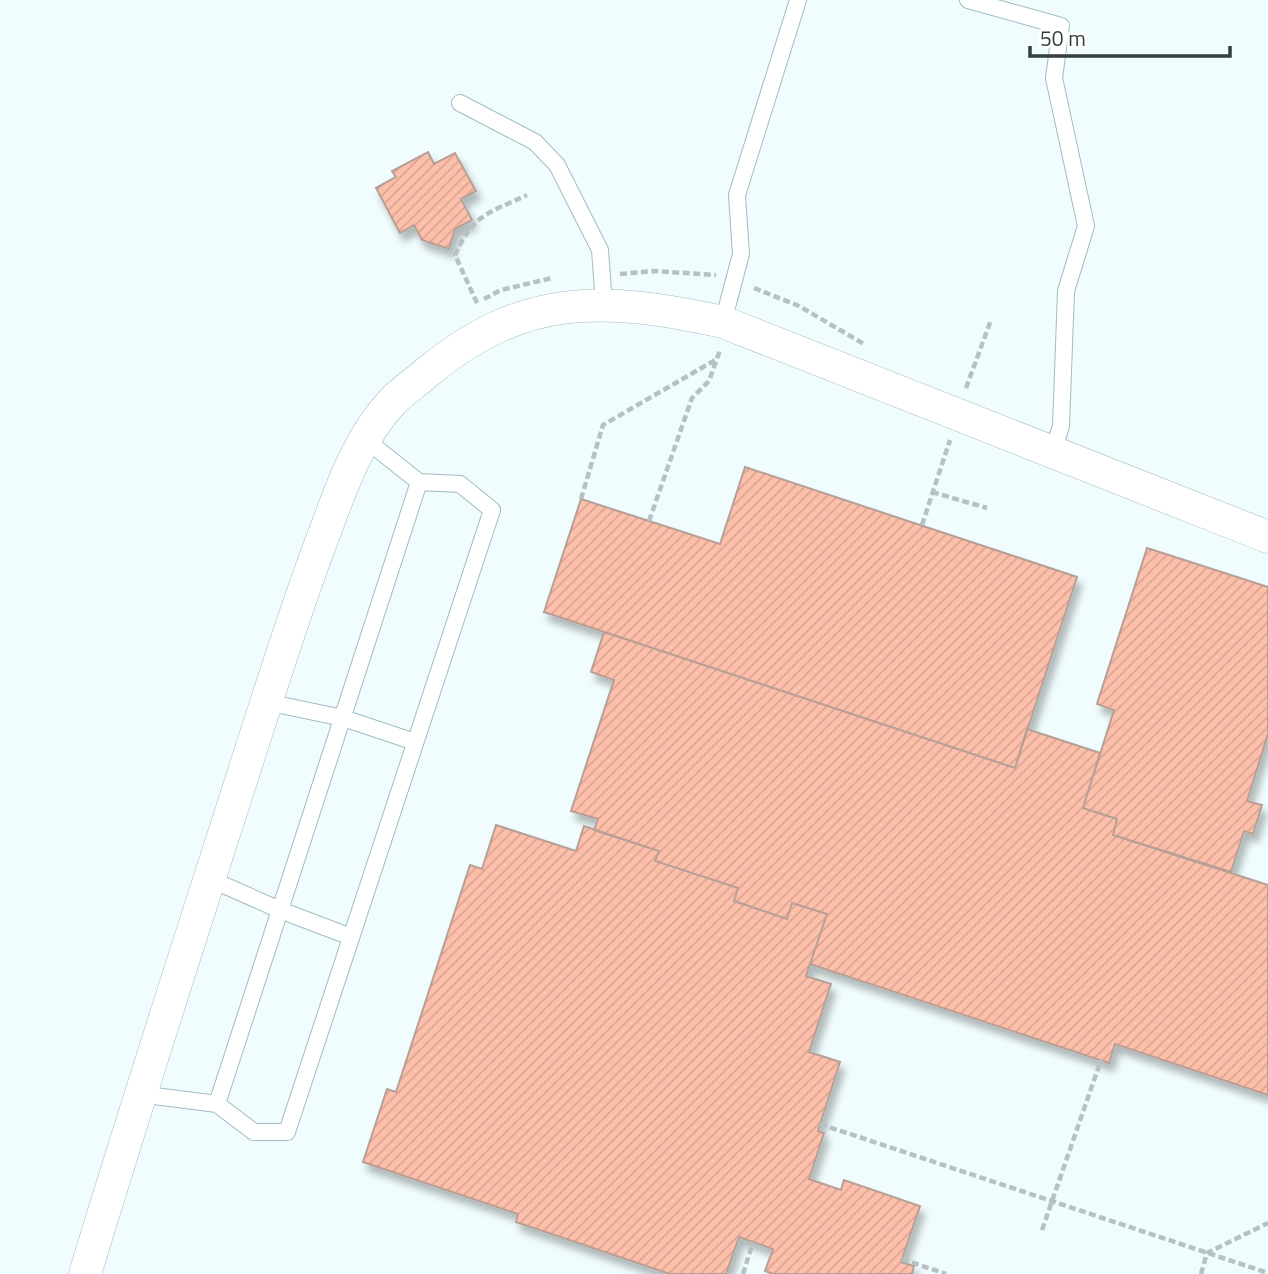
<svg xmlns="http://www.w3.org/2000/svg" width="1268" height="1274" font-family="'Titillium Web',sans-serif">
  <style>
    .building { fill: url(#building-hatch); stroke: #b79f96; stroke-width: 2; filter: url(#shadow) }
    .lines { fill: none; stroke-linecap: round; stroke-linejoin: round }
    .service-casing { stroke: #a0bdc1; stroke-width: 18 }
    .minor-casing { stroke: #a0bdc1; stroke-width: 33 }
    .path { stroke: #b5c1c2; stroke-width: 4.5; stroke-dasharray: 7 3.5; stroke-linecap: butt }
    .service { stroke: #fff; stroke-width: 16 }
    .minor { stroke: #fff; stroke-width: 32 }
  </style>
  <defs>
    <pattern id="building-hatch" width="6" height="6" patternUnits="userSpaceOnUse" patternTransform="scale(1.75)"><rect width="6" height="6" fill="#fdbfaa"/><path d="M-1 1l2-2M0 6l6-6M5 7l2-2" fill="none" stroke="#d9a593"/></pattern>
    <filter id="shadow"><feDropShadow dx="4.5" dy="8" stdDeviation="3.5" flood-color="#0004"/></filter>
  </defs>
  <rect width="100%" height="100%" fill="#f0fcfd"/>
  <path class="building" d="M428 152 434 164 455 153 476 191 461 199 472 220 455 229 449 249 422 240 414 225 400 233 376 188 396 177 392 171Z
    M745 467 1077 577 1015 768 544 612 581 499 720 544Z
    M1147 548 1268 587V734L1247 801 1262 805 1253 834 1244 831 1231 872 1113 835 1117 819 1083 808 1114 710 1097 704Z
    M604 632 1015 768 1027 729 1100 753 1083 808 1117 819 1113 835 1268 885V1095L1115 1044 1109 1063 810 964 827 914 792 903 787 919 734 901 738 888 655 861 659 851 594 830 598 819 571 811 614 680 591 672Z
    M496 825 576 851 584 826 659 851 655 861 738 888 734 901 787 919 792 903 827 914 806 976 831 984 809 1052 840 1062 818 1131 824 1133 809 1179 841 1190 844 1180 920 1206 901 1262 914 1266 912 1274H773L765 1271 773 1249 739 1237 726 1274H670L516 1222 518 1214 363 1162 387 1089 396 1092 470 865 482 869Z"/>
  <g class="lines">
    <defs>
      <path id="service" d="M968 0 1061 26 1054 78 1086 226 1066 291 1061 426 1053 452
        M460 103 535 142 557 165 600 250 604 305
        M723 322 741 254 737 195 798 0
        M266 702 343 718 415 742
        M210 879 280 910 351 937
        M139 1094 217 1104 254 1132H287L492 510 460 484 419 482 366 440
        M217 1104 419 482"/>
      <path id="minor" d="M85 1274C140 1092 199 912 257 731 279 663 300 596 326 529 342 485 359 438 391 403 401 392 414 384 425 374 523 292 603 296 723 322L1268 537"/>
    </defs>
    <use href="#service" class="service-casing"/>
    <use href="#minor" class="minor-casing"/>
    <path class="path" d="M620 274 654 271 716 275
      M754 288 799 306 864 344
      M484 299 501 290 552 278
      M477 303 455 255C473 214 489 213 527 195
      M966 388 991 320
      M932 492 987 508
      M581 499 603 425 717 359
      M649 521 692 398 709 381 720 350
      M922 525 950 440
      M820 1124 1268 1273
      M1042 1230 1101 1060
      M902 1259 946 1274
      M743 1274 753 1242
      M1201 1274 1207 1253 1268 1223"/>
    <use href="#service" class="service"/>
    <use href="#minor" class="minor"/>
  </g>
  <path d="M1030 46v10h200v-10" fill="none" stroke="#313d3f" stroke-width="3.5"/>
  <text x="1040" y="46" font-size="21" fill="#313d3f" stroke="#ffffff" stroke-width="5" paint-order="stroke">50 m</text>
</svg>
